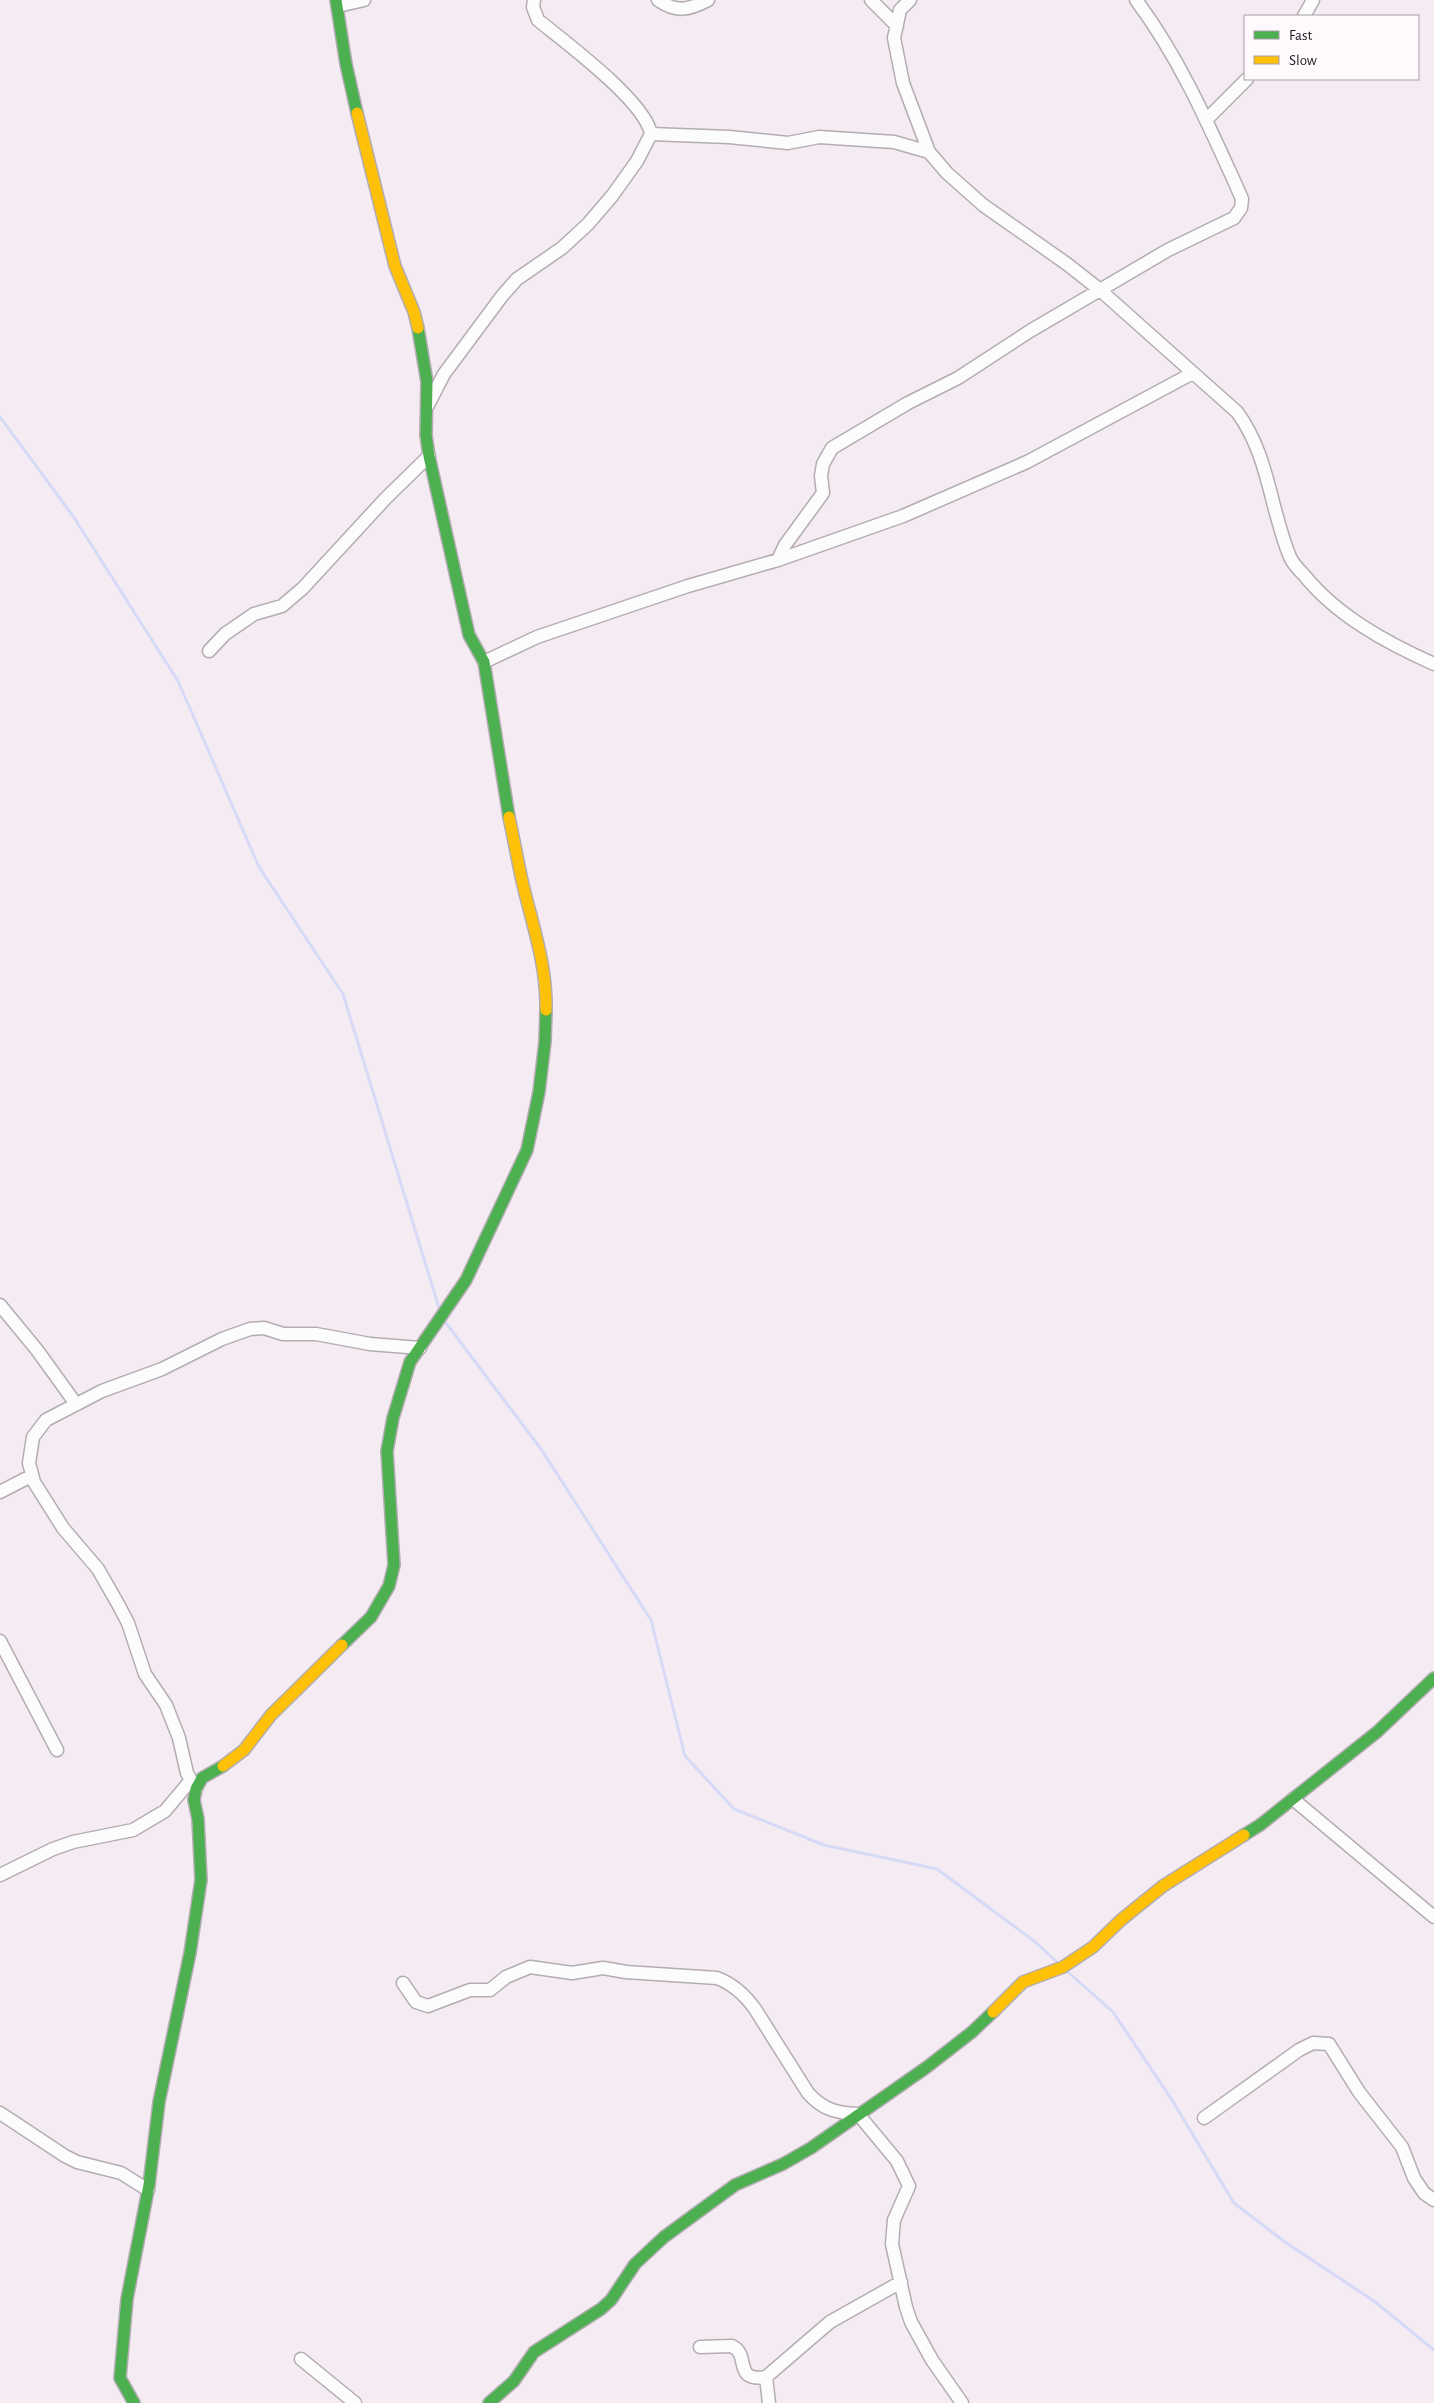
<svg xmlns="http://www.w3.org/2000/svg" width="1434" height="2403" font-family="'Alegreya Sans',sans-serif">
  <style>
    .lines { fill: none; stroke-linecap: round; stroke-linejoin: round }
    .stream { stroke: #d6daf7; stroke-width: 3 }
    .street-casing { stroke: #b3adb2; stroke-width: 15 }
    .fast-casing { stroke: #b3adb2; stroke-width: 14 }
    .slow-casing { stroke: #b3adb2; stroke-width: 14 }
    .street { stroke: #fdfcfd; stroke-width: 12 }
    .fast { stroke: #4caf50; stroke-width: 11 }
    .slow { stroke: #ffc107; stroke-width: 11 }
  </style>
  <rect width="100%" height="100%" fill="#f4ecf2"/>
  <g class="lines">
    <path class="stream" d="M0 417 73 516 178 681 259 867 343 994 439 1308
      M446 1323 541 1449 651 1620 685 1756 734 1809 824 1845 937 1869 1034 1941 1056 1961
      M1068 1972 1113 2012 1172 2100 1234 2203 1285 2242 1374 2301 1434 2350"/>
    <defs>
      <path id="street" d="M658 0C676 13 689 10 708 0
        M871 0 897 26
        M910 0 900 10 894 38 903 83 929 152 947 173 983 205 1067 264 1100 290 1237 412C1269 455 1270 509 1290 557 1293 564 1299 570 1304 575 1337 616 1387 643 1434 664
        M338 6 364 0
        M1304 16 1313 0
        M1206 120 1247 79
        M651 134 729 137 788 143 819 137 894 142 929 152
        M428 405 444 374 502 296 517 279 562 248 588 224 612 196 637 161 651 134C645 101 566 43 538 20L533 7 534 0
        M778 560 785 545 823 493 821 476 823 464 832 448 908 403 958 378 1030 331 1168 250 1234 218 1241 208 1242 199 1235 183C1206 119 1178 56 1136 0
        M209 651 225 634 254 614 282 606 303 588 386 498 429 456
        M484 662 537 637 688 586 778 560 903 516 1027 462 1191 374
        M0 1305 37 1350 76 1404
        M0 1492 31 1476
        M0 1641 57 1750
        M196 1789 187 1773 179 1738 166 1705 145 1674 128 1623 118 1604 98 1569 63 1528 34 1482 29 1463 33 1437 46 1420 102 1391 162 1369 222 1339 250 1329 264 1328 283 1334H316L370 1344 420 1348
        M1293 1799 1434 1917
        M0 1875 53 1849 73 1842 133 1830 165 1811 191 1780
        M403 1983 416 2002 428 2006 470 1990H490L506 1977 530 1967 572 1973 603 1968 626 1972 717 1978C733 1984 745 1995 755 2009L808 2093C823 2110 837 2113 858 2114L897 2161 909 2186 894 2220 892 2244 906 2307 911 2322 932 2360 962 2403
        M0 2113 65 2156 77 2162 121 2173 148 2190
        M1204 2118 1299 2050 1313 2043 1329 2044 1359 2092 1402 2147 1414 2178 1424 2193 1434 2200
        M700 2347 732 2346C751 2355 732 2382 766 2377L830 2322 901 2282
        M301 2359 355 2403
        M766 2377 769 2403"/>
      <path id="fast" d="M336 0 346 64 357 113
        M418 328 427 382 426 435 429 456 469 635 484 662 509 817
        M342 1645 371 1617 389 1586 394 1565 387 1451 393 1418 410 1362 466 1280 527 1150 539 1092 545 1042 546 1010
        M1244 1835 1260 1825 1377 1732 1434 1678
        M134 2403 120 2378 127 2299 149 2185 159 2102 190 1953 201 1880 198 1819 194 1800 196 1789 202 1778 223 1766
        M489 2403 514 2381 534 2352 601 2309 611 2300 635 2264 664 2237 735 2185 783 2164 811 2148 927 2067 972 2032 993 2012"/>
      <path id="slow" d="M357 113 395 266 414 312 418 328
        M509 817C514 840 518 863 523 885 533 926 547 967 546 1010
        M223 1766 244 1750 271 1715 342 1645
        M993 2012 1023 1982 1063 1967 1093 1947 1121 1920 1163 1886 1244 1835"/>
    </defs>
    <use href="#street" class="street-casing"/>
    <use href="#fast" class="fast-casing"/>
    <use href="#slow" class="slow-casing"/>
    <use href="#street" class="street"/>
    <use href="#fast" class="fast"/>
    <use href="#slow" class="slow"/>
  </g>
  <rect x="1244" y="15" width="175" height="65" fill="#fff8fd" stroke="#a59fa3"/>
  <rect x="1254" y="31" width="25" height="8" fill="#4caf50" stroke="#a59fa3"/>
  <text x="1289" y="40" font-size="15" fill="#1f191d">Fast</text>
  <rect x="1254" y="56" width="25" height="8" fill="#ffc107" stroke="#a59fa3"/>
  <text x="1289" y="65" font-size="15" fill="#1f191d">Slow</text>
</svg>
